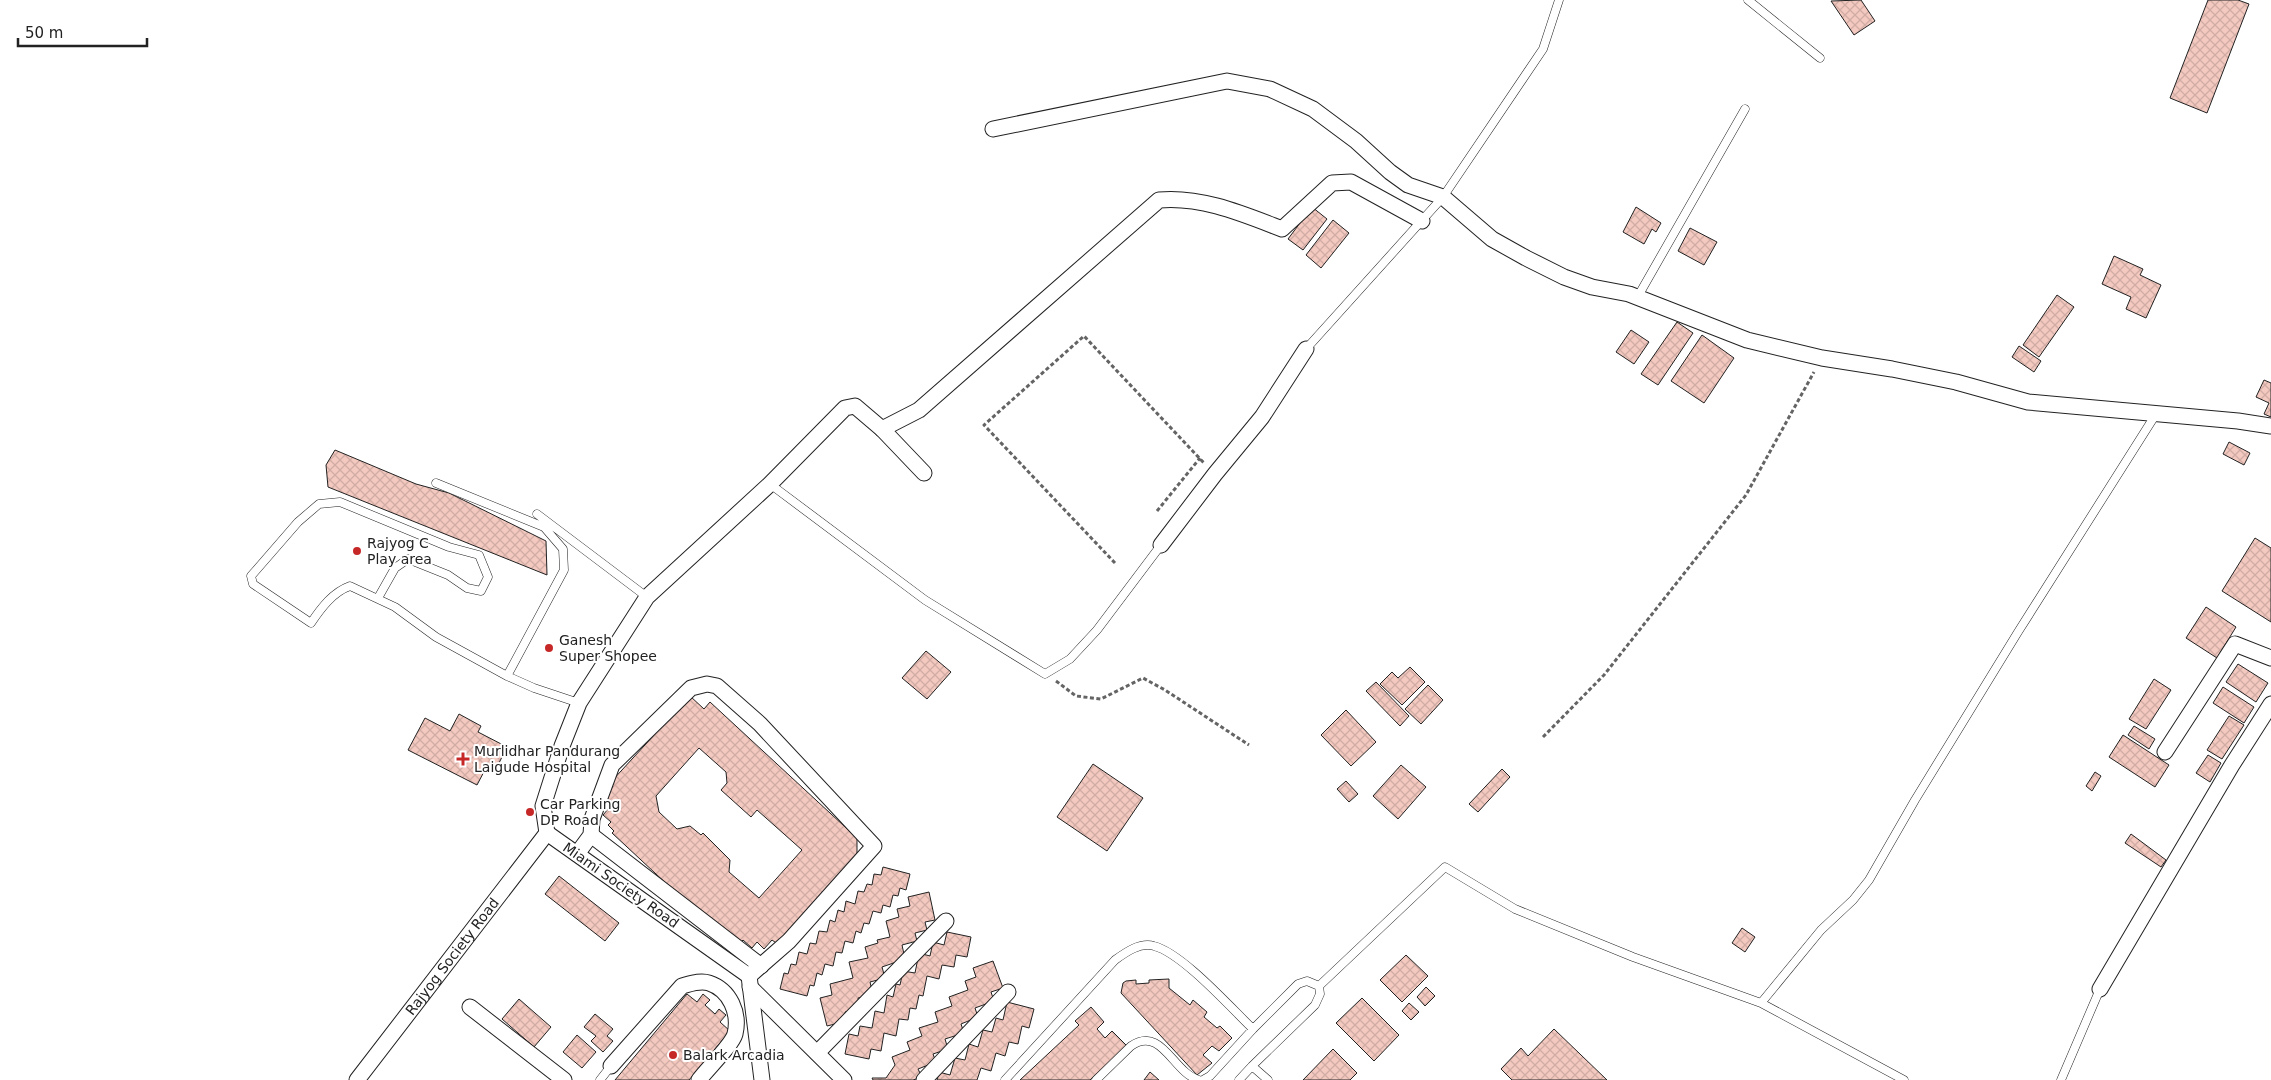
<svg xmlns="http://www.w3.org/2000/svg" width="2271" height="1080" font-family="'DejaVu Sans',sans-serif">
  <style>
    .building { fill: url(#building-cross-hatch); stroke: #222; fill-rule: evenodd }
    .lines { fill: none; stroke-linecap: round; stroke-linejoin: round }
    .lane-casing { stroke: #222; stroke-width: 9 }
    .street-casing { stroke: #222; stroke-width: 17 }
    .path { stroke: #646464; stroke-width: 3; stroke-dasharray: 4 2.5; stroke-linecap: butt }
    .lane { stroke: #fff; stroke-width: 8 }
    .street { stroke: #fff; stroke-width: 15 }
    .poi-dot { fill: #c62828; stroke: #fff; stroke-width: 2 }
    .labels { text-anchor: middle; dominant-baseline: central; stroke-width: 4; stroke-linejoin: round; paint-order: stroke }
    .poi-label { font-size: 14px; fill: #222; stroke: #fff; text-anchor: start }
    .street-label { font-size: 14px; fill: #222; stroke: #fff }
  </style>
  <defs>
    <pattern id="building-cross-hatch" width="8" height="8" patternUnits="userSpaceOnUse" patternTransform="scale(1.25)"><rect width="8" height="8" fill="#f3c9c0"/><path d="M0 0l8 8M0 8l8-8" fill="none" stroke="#d0aca5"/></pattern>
  </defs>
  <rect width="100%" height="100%" fill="#fff"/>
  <path class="building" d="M1861 0 1875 21 1854 35 1831 1Z
    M2208 0H2238L2249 4 2207 113 2170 98Z
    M1312 207 1327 219 1303 250 1288 239Z
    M1636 207 1661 223 1656 232 1652 229 1644 244 1623 232Z
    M1333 220 1349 233 1321 268 1306 255Z
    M1690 228 1717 242 1704 265 1678 251Z
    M2114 256 2143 269 2140 275 2161 285 2146 318 2126 309 2131 297 2102 284Z
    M2057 295 2074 307 2039 357 2023 345Z
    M1677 322 1693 333 1658 385 1641 374Z
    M1631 330 1649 342 1634 364 1616 352Z
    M1702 335 1734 358 1704 403 1671 381Z
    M2019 346 2041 361 2034 372 2012 357Z
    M2264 380 2271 383V417L2264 414 2269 403 2256 397Z
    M2229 442 2250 453 2244 465 2223 454Z
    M335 450 416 484 449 493 546 541 547 575 328 487 326 465Z
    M2255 538 2271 548V622L2222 591Z
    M2206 607 2236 627 2217 658 2186 638Z
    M926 651 951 672 927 699 902 678Z
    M2238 664 2268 683 2256 702 2226 682Z
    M1410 667 1425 682 1402 705 1380 684 1392 672 1398 678Z
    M2154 679 2171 690 2146 729 2129 719Z
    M1376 682 1409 716 1400 726 1366 691Z
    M1428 685 1443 700 1421 724 1405 709Z
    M2223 687 2254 707 2244 723 2213 703Z
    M690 696 704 709 710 702 857 838V861L779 945 772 940 764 949 757 942 752 948 743 940 741 942 733 935 728 941 612 833 614 831 608 825 611 822 603 815 609 808 602 802 613 786 610 783ZM699 748 726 772 727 783 721 790 751 817 757 810 802 850 759 898 729 872 730 860 703 833 701 835 690 826 677 829 659 812 656 796Z
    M1346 710 1376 742 1351 766 1321 735Z
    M459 714 481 726 478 732 507 747 496 769 488 764 477 785 408 750 425 718 450 731Z
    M2229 716 2244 725 2222 759 2207 750Z
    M2134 726 2155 739 2149 749 2128 735Z
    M2123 735 2169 765 2155 787 2109 757Z
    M2208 755 2221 763 2210 782 2196 773Z
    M1093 764 1143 798 1107 851 1057 817Z
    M1401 765 1426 787 1398 819 1373 796Z
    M1502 769 1510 777 1478 812 1469 804Z
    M2095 772 2101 776 2092 791 2086 786Z
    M1346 781 1358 794 1349 802 1337 789Z
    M2131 834 2166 860 2161 867 2125 843Z
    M883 867 910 874 906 890 900 888 898 896 893 895 890 907 883 905 881 913 873 911 869 924 864 923 861 933 856 931 853 943 845 941 842 953 836 952 833 966 825 964 822 975 817 973 814 986 810 985 807 996 780 989 784 973 788 974 791 964 796 965 799 952 807 954 810 943 816 944 819 931 827 932 830 920 835 922 838 910 844 912 846 901 855 904 858 891 864 892 867 884 872 885 874 874 881 875Z
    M559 876 619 923 605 941 545 894Z
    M929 892 935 920 925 922 927 930 915 933 917 941 902 945 905 959 882 967 885 978 870 982 873 995 858 998 860 1008 845 1012 847 1021 827 1026 820 998 832 995 830 984 853 978 849 962 868 958 865 947 878 943 877 940 890 937 886 921 899 917 897 909 910 906 908 897Z
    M1742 928 1755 937 1745 952 1732 943Z
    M947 932 971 937 967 957 956 955 954 967 942 965 939 979 927 976 923 996 919 995 916 1009 910 1008 908 1020 899 1019 896 1036 884 1033 881 1051 871 1049 869 1059 845 1054 849 1034 858 1036 860 1026 872 1028 875 1011 884 1013 887 995 893 997 896 984 900 985 903 971 915 973 919 953 930 956 933 942 944 945Z
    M1406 955 1428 976 1402 1002 1380 980Z
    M993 961 1003 988 991 992 994 1001 975 1008 978 1017 961 1024 964 1033 945 1039 948 1049 933 1054 936 1062 918 1069 922 1077 913 1080H873L872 1078H886L895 1065 892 1057 910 1050 907 1042 922 1036 919 1028 938 1022 935 1012 952 1006 949 997 968 990 965 981 976 977 973 968Z
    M1169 979V988L1190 1005 1193 1000 1207 1012 1204 1017 1217 1028 1220 1026 1232 1038 1219 1051 1212 1046 1203 1055 1212 1063 1197 1075 1121 993 1123 983 1126 981 1136 980V984L1149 983V980Z
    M1426 987 1435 996 1425 1006 1417 997Z
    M687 994 697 1002 703 994 710 1000 705 1005 715 1014 719 1009 726 1015 720 1022 730 1031 689 1080H615Z
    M1362 998 1399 1035 1374 1061 1336 1023Z
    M519 999 551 1027 534 1047 502 1019Z
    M1007 1002 1034 1009 1029 1028 1022 1026 1018 1044 1009 1042 1005 1056 996 1053 991 1071 981 1068 977 1080H937L939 1072 950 1075 955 1058 965 1060 969 1044 978 1047 983 1030 992 1032 996 1018 1003 1020Z
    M1409 1003 1419 1012 1411 1020 1402 1011Z
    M1091 1007 1104 1022 1097 1029 1105 1038 1112 1031 1127 1046 1090 1080H1020L1079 1025 1075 1021Z
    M595 1014 613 1029 607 1036 613 1041 603 1052 591 1041 596 1036 584 1027Z
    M1554 1029 1607 1080H1512L1501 1069 1521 1048 1528 1056Z
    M577 1035 596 1052 582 1068 563 1052Z
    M1333 1049 1357 1073 1350 1080H1303Z
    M1150 1072 1159 1080H1144Z"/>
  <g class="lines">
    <defs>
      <path id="lane" d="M1748 0 1820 58
        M1637 298 1745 109
        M1306 349 1443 197 1543 49 1559 0
        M436 483 544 527 563 549 564 570 507 676
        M770 484 925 600 1045 674 1070 659 1097 630 1161 545
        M537 514 647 597
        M378 598 395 568 408 559 448 575 467 588 481 591 488 577 479 555 449 547 340 502 319 504 298 522 251 576 253 584 311 623C321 608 333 592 350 586L395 607 436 637 507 676 534 688 579 703
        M1319 986 1445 867 1515 909 1633 957 1761 1003 1904 1080
        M1761 1003 1821 930 1853 900 1869 880 1915 800 2018 632 2156 414
        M1253 1029 1298 984 1307 981 1319 986 1320 994 1315 1005 1252 1066 1268 1080
        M600 1080 611 1066
        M1005 1080 1115 960C1126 952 1140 942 1154 946 1182 953 1230 1007 1253 1029L1210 1076 1203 1080
        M1096 1080 1131 1046C1162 1025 1173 1073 1199 1080
        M1239 1080 1252 1066
        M2061 1080 2100 989"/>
      <g id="street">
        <path d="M993 129 1227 81 1270 89 1313 109 1356 141 1390 172 1408 185 1443 197 1492 239 1526 258 1564 277 1592 287 1629 294 1747 340 1822 358 1892 369 1956 382 2028 402 2238 421 2271 426"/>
        <path d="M882 429 919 410 1159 200C1201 196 1243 214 1282 229L1332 183 1351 182 1422 221"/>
        <path d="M1161 545 1215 474 1262 417 1306 349"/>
        <path d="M2165 752 2235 644 2271 658"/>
        <path d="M591 835 761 966"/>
        <path d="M577 854 591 835 592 819 612 765 691 688 707 684 717 686 760 724 874 846 789 941 749 976"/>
        <path d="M750 987 844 1080"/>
        <path d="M2100 989 2232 765 2271 704"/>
        <path d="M470 1007 564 1080"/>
        <path d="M817 1053 946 921"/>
        <path d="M611 1066 682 986C690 984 700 980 709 983 730 990 740 1013 735 1034 732 1045 707 1069 699 1080"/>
        <path id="s1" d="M357 1080 547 833"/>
        <path d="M762 1080 749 976 547 833 543 806 562 746 579 703 647 597 770 484 845 408 855 406 882 429 924 473"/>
        <path d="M924 1080 1008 992"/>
      </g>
    </defs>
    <use href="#lane" class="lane-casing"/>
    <use href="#street" class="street-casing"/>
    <path class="path" d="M1157 511 1200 458
      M1115 563 984 425 1084 336 1204 463
      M1056 681 1076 696 1101 699 1143 678 1165 690 1249 745
      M1543 737 1604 675 1746 495 1814 372"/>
    <use href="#lane" class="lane"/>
    <use href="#street" class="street"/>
  </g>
  <g class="poi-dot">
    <circle cx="357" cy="551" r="5"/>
    <circle cx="549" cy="648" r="5"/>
    <path d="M460.5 751.5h5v5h5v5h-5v5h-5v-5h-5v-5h5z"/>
    <circle cx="530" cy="812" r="5"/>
    <circle cx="673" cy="1055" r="5"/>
  </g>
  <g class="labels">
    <g class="poi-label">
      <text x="367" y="543">Rajyog C<tspan x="367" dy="16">Play area</tspan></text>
      <text x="559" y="640">Ganesh<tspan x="559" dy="16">Super Shopee</tspan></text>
      <text x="474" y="751">Murlidhar Pandurang<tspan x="474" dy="16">Laigude Hospital</tspan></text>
      <text x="540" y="804">Car Parking<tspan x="540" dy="16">DP Road</tspan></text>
      <text x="683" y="1055">Balark Arcadia</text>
    </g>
    <g class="street-label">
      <text transform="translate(621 885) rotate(35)">Miami Society Road</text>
      <text stroke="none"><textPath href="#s1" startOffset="156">Rajyog Society Road</textPath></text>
    </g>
  </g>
  <path d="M18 38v8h129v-8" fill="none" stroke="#222222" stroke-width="2.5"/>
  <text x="25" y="38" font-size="15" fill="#222222" stroke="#ffffff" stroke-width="4" paint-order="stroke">50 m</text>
</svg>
